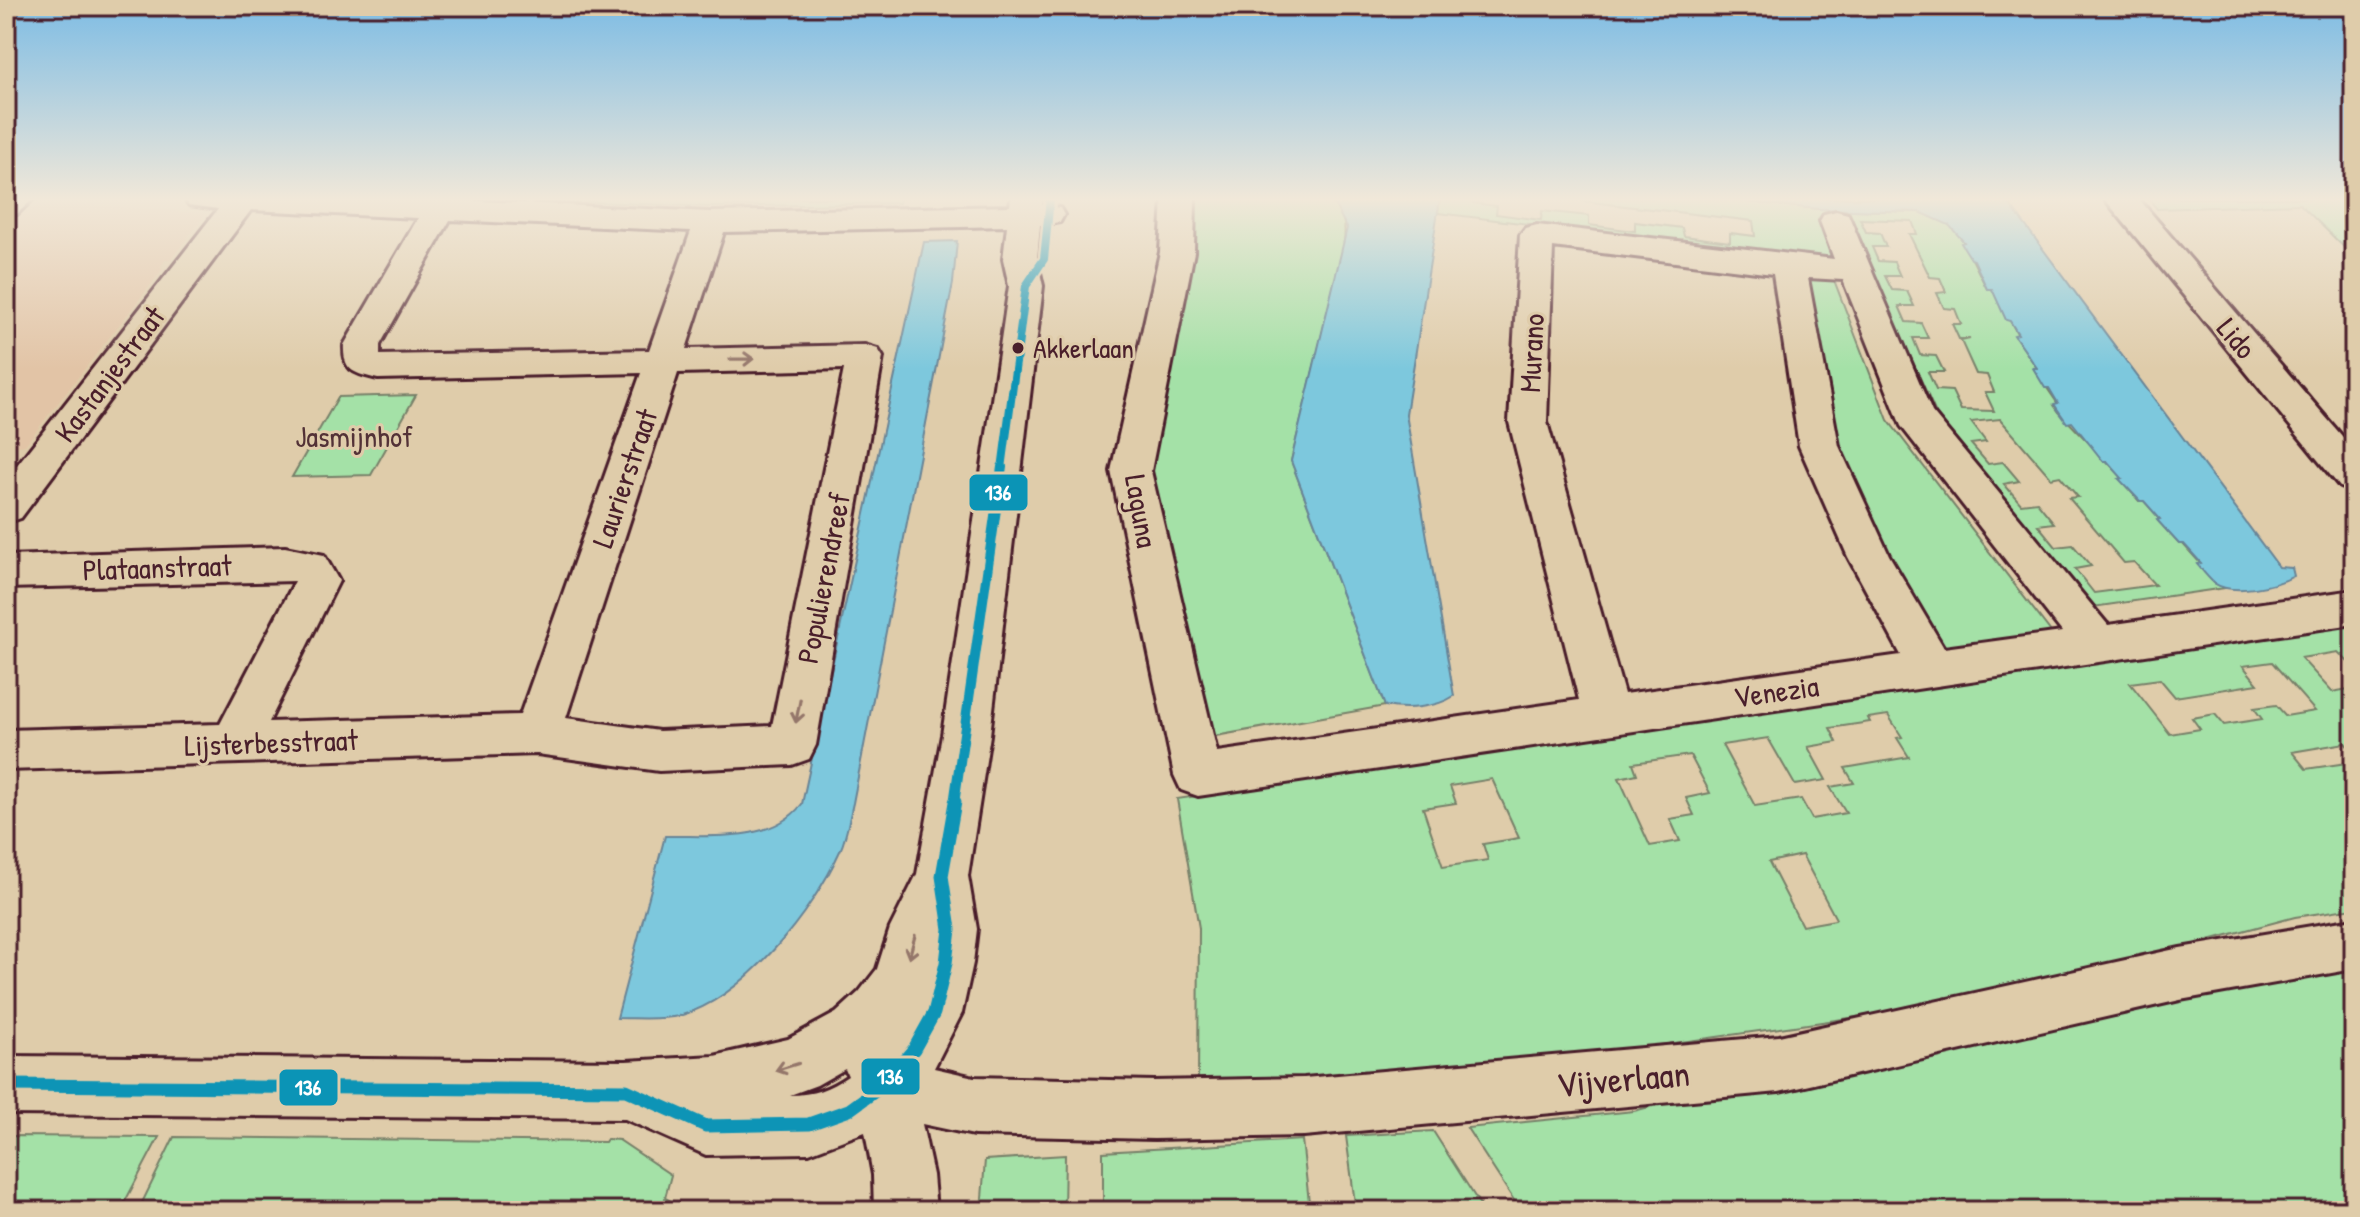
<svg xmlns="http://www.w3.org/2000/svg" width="2360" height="1217" font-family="'Patrick Hand',sans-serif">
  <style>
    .built { fill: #e2c4a6 }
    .green { fill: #a4e1a7; stroke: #778069; stroke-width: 2; fill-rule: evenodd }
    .water { fill: #7dc8dd; stroke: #698496; stroke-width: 2 }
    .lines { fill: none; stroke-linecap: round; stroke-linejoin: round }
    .minor-casing { stroke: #4a1f2b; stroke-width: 6 }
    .minor { fill: #dfccaa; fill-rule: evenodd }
    .bus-1-far2-casing { stroke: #dfccaa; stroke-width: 13 }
    .bus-1-far1-casing { stroke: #dfccaa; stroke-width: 16 }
    .bus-1-casing { stroke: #dfccaa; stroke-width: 19 }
    .bus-1-far2 { stroke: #0b94b6; stroke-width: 8 }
    .bus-1-far1 { stroke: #0b94b6; stroke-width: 10 }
    .bus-1 { stroke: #0b94b6; stroke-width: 13 }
    .oneway { stroke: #94766a }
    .bus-dot { fill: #4a1f2b; stroke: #dfccaa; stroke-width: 3 }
    .labels { text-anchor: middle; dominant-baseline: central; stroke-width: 6; stroke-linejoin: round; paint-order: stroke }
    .bus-label { font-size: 28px; fill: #4a1f2b; stroke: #dfccaa; text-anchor: start }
    .street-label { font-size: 30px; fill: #4a1f2b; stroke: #dfccaa }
    .park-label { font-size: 30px; fill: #533237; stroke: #dfccaa }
    .near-street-label { font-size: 36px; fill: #4a1f2b; stroke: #dfccaa }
    .line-badge { stroke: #dfccaa; stroke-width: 3 }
    .badge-label { font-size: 22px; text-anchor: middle; font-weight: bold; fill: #fff }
  </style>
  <rect width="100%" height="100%" fill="#dfccaa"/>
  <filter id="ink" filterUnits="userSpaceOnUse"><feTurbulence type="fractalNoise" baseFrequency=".0125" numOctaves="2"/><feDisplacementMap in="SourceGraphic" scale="16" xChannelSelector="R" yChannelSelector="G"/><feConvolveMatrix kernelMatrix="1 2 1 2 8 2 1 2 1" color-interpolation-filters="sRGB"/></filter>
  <g filter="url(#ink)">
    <path class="built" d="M56 202 206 214 170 260H165L160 268 163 269 25 445 6 448V223L30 208Z"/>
    <path class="green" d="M507 198H900L899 203 712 207Z
      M1187 198H1331C1346 218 1347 229 1342 252L1291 461 1385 706 1204 738 1146 470Z
      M1440 198H1474L1473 203 1497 206 1496 214 1541 220 1542 211 1589 216V225L1635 231V222L1682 228 1684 236 1730 242V233L1755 236 1753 221 1583 201V198H1704L1820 209 1920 212 1941 219 1958 231 1987 289H1992L2018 335 2015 336 2037 368 2034 369 2058 404 2054 405 2059 412 2123 478 2120 479 2139 501H2144L2161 520 2158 521 2179 544H2183L2201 564H2198L2214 583 2225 588 2093 607 1937 416 1849 218 1821 216 1835 254 1821 259 1438 213ZM1860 219 1912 221 1917 234H1909L1930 277 1940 278 1946 292 1937 293 1944 308 1955 309 1961 324H1952L1959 339H1970L1961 341 1976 374 1987 375 1994 392H1985L1994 411 1961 410 1952 391 1936 390 1928 372H1944L1936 356 1920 355 1913 338H1928L1921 323 1906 322 1899 306H1914L1907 291 1892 290 1885 276H1900L1894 262 1878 261 1872 247H1886L1880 233 1866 232ZM2000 419 2051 478 2060 476 2078 497 2069 498 2124 563 2134 562 2155 585 2094 593 2075 569 2091 566 2073 545 2056 547 2038 525 2054 523 2037 502 2021 504 2004 484 2019 481 2003 462 1988 464 1971 444 1986 442 1971 422Z
      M2148 198H2354V257L2300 204 2157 209Z
      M1798 271 1832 275 1888 420 2051 632 1938 651 1830 446Z
      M416 395 371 475 292 477 338 397Z
      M2354 624V662L2349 663 2338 652 2301 658 2332 692 2354 688V753L2345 743 2292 752 2306 769 2354 762V908L2295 917 2036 986 1850 1018 1398 1082 1198 1083 1199 928 1177 799ZM2272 662 2315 711 2286 716 2276 705 2254 708 2262 719 2224 725 2215 714 2192 718 2200 729 2170 734 2130 683 2160 679 2175 697 2258 684 2243 666ZM1888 715 1902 737 1897 738 1909 757 1845 768 1854 783 1830 787 1846 813 1812 819 1801 799 1755 806 1722 745 1768 738 1795 785 1826 780 1808 747 1837 742 1830 728 1870 722 1868 718ZM1690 755 1710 793 1686 798 1694 815 1670 819 1680 841 1650 846 1619 778 1637 774 1633 763ZM1492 779 1519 838 1483 844 1488 860 1443 867 1423 808 1456 803 1450 786ZM1802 855 1836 919 1835 920 1802 926 1769 862Z
      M2354 963V1211H1521L1467 1128 1634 1111 1768 1076Z
      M1433 1131 1484 1211H1356L1346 1136Z
      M6 1136 159 1137 120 1211H6Z
      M174 1137 605 1142 607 1139 619 1140 671 1175 665 1198 690 1211H138Z
      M1302 1140 1310 1211H1103V1152Z
      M1065 1155 1064 1211H981L985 1160Z"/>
    <path class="water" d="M1331 198H1440L1406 414 1454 696C1436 708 1406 710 1385 706L1291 461 1347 228Z
      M1704 198H2005L2279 567 2292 568 2294 576C2276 586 2232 596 2214 583 2208 578 2202 570 2197 564L2201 563 2184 544H2179L2157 520 2160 519 2144 501H2140L2119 479 2122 478 2107 461H2103L2072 422 2067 423 2054 404 2058 403 2049 388H2045L2033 368H2037L2014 335 2018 334 2010 321 2006 320 1992 289H1987L1974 260 1971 259 1961 243 1964 242 1949 225 1920 212 1820 209Z
      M957 241 953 283 853 803C849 819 847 836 840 851 813 911 745 998 679 1016 661 1020 637 1018 617 1018L665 836C711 835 771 844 802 804L924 242Z"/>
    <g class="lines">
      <defs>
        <path id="minor" d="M6 198H34L17 214 6 217Z
          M184 198H416L711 212 1010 206 1011 198H1043L1042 205 1060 208 1064 215 1060 222 1040 225 1037 259 1043 286 990 735 968 876 977 929 973 963 962 1013 934 1068 974 1077 1154 1081 1304 1078 1779 1036 2180 948 2354 919V969L2180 1000 1779 1092 1304 1136 1154 1139 974 1135 922 1124 933 1175 936 1211H874L873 1175 865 1132 809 1153 706 1155 625 1119 6 1114V1056L626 1061 714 1056 788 1039 836 1013 859 992 877 969 890 928 917 874 942 735 1009 286 1003 259 1007 226 724 232 686 349 865 345 878 349 883 357 816 745 809 759 792 765 659 771 537 754 6 770V730L220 724 295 581 6 588V556L285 547 324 555 339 581 269 722 520 715 641 373 378 379C354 373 343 372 344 345L418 218 251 210 21 518 6 523V479L218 209 189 205ZM450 220 691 231 649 350 380 355V345ZM844 369 772 726 659 731 566 718 678 373ZM845 1069 848 1076C829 1089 813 1095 790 1095L817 1085Z
          M1163 198H1195L1194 252 1151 471 1217 752 1579 700 1509 422 1520 235 1525 228 1537 225 1834 259 1820 221 1824 214 1836 211 1848 214 1932 412 2108 625 2354 590V624L1198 796 1181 790 1174 775 1111 471 1160 252ZM1553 247 1773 274 1799 446 1848 557 1901 655 1624 694 1547 422ZM1808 278 1843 280 1901 426 2062 632 1944 648 1889 555 1839 446Z
          M2104 198H2138L2354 450V491L2340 487Z"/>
      </defs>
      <use href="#minor" class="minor-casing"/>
      <use href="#minor" class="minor"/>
      <defs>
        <path id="bus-1-far2" d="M1002 469 1026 286 1044 259 1050 198"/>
        <path id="bus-1-far1" d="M954 804 1002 467"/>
        <path id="bus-1" d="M6 1085 626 1090 706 1126 809 1124 849 1110 882 1086 914 1049 934 1013 946 963 950 929 942 876 955 802"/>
      </defs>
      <use href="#bus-1-far2" class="bus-1-far2-casing"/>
      <use href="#bus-1-far1" class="bus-1-far1-casing"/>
      <use href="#bus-1" class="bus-1-casing"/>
      <use href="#bus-1-far2" class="bus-1-far2"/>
      <use href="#bus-1-far1" class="bus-1-far1"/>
      <use href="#bus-1" class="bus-1"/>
    </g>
    <defs><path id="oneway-shaft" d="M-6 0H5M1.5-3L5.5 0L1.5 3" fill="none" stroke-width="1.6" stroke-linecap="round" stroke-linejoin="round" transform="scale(2)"/></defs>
    <g class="oneway">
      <use href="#oneway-shaft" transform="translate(742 359) rotate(-1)"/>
      <use href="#oneway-shaft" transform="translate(798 711) rotate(101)"/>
      <use href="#oneway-shaft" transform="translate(912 947) rotate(105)"/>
      <use href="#oneway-shaft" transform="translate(787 1067) rotate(163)"/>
    </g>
  </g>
  <linearGradient id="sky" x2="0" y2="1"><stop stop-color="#7dbce4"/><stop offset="0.54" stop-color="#f1e8d9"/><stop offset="1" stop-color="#f1e8d9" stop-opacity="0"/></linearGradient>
  <rect width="2360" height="369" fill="url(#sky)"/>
  <circle class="bus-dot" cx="1018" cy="348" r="7"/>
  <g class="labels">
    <g class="bus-label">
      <text x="1033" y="348">Akkerlaan</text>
    </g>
    <g class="street-label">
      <text transform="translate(2237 338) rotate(50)">Lido</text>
      <text transform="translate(1531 353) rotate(-87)">Murano</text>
      <text transform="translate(109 374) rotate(-53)">Kastanjestraat</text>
      <text transform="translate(624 478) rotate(-71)">Laurierstraat</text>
      <text transform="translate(1142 511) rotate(80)">Laguna</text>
      <text transform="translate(157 567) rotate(-2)">Plataanstraat</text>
      <text transform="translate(823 578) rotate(-79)">Populierendreef</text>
      <text transform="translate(1776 691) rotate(-8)">Venezia</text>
      <text transform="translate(271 742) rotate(-2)">Lijsterbesstraat</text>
    </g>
    <g class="park-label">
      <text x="354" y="436">Jasmijnhof</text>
    </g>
    <g class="near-street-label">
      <text transform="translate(1623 1078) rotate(-5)">Vijverlaan</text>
    </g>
  </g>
  <g class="line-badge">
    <rect x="968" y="473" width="61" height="39" rx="8" fill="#0b94b6"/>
    <rect x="860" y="1057" width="61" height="39" rx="8" fill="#0b94b6"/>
    <rect x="278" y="1068" width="61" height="39" rx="8" fill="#0b94b6"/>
  </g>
  <g class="badge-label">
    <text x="998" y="500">136</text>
    <text x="890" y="1084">136</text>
    <text x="308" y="1095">136</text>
  </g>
  <rect width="2360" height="1217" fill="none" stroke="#dfccaa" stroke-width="32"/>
  <rect x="16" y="16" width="2328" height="1185" fill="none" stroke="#4a1f2b" stroke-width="3" filter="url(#ink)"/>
</svg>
